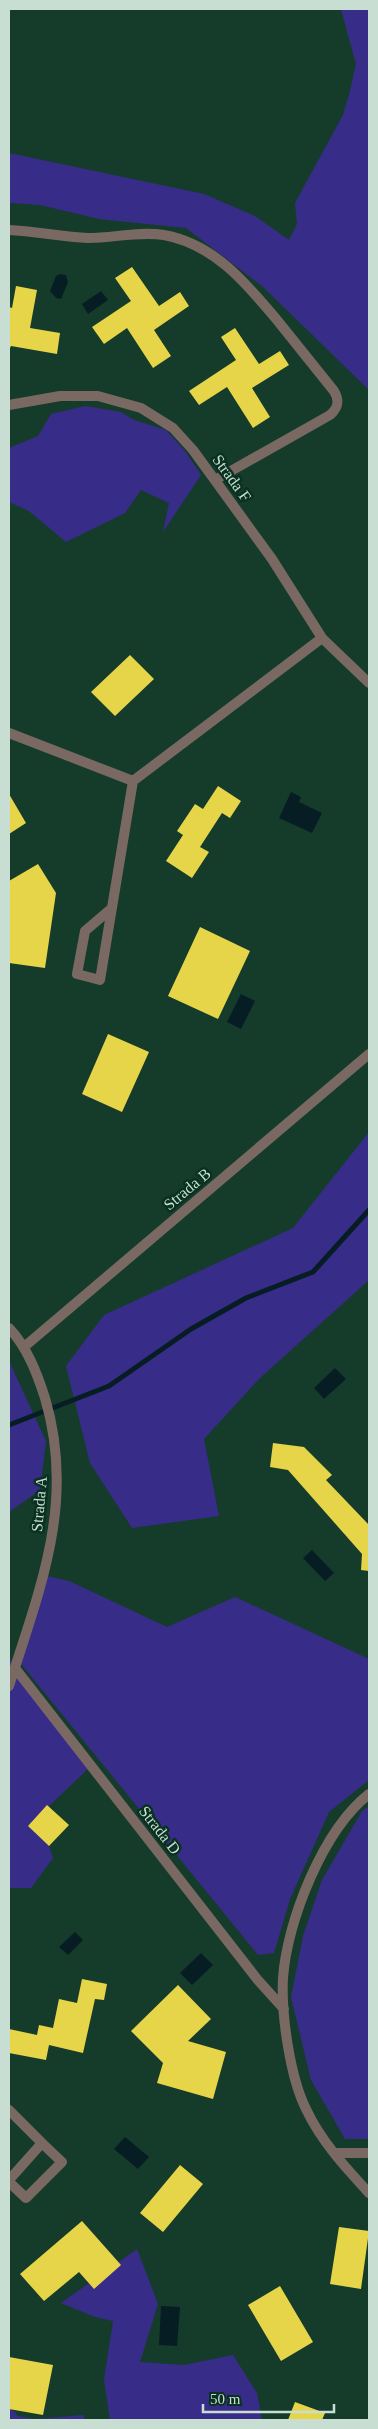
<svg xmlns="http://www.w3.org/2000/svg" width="378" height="2429" font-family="'Times New Roman',serif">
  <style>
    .green { fill: #382c89 }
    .water { fill: #071d24 }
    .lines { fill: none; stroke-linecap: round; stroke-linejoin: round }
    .stream { stroke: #071d24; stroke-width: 5 }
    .building { fill: #e7d549 }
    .street { stroke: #7a6962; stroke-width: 10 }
    .labels { text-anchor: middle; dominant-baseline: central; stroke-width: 5; stroke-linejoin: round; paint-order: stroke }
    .street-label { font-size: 16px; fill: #c9ded2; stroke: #093121 }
  </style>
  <rect width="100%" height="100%" fill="#153c2b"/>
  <path class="green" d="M341 9H369V390L262 286 186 228 99 219 40 205 9 203V153L204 194 255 216 289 240 297 224 295 203 343 115 350 91 356 64Z
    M85 406 121 412 134 420 166 430 185 451 201 475 163 532 169 503 141 490 125 513 66 542 29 511 9 502V448L38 436 51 414Z
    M369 1132V1280L260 1378 204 1439 219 1516 132 1528 90 1463 66 1366 104 1315 293 1228Z
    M9 1361 46 1441 40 1490 9 1512Z
    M47 1576 69 1581 167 1627 235 1597 369 1659V1780L329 1812 290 1899 274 1953 258 1955 17 1659Z
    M9 1657 15 1668 91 1766 28 1826 49 1846 53 1858 31 1888H9Z
    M369 1806V2139H345L311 2080 291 1997 303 1936 322 1880 362 1811Z
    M137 2249 158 2304 140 2362 184 2365 233 2355 257 2393 262 2420H110L104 2380 113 2321 95 2317 61 2303Z
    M9 2406 18 2416 36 2419 83 2415 85 2420H9Z"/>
  <path class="water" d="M60 274 66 275 68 282 61 299 56 298 50 291 56 276Z
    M101 291 108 300 88 314 82 304Z
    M291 792 301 797 299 802 322 813 312 833 279 818Z
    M241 994 255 1001 241 1029 227 1022Z
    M335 1368 346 1379 324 1399 314 1388Z
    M312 1550 334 1573 325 1581 303 1558Z
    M75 1932 83 1940 68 1955 59 1947Z
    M201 1953 213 1965 192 1985 180 1973Z
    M125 2137 149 2157 138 2169 114 2149Z
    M161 2306 180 2307 177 2346 159 2345Z"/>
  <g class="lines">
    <path class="stream" d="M9 1425 109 1386 191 1329 246 1298 313 1272 369 1210"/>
  </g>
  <path class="building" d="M132 267 159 306 180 292 189 306 154 330 171 356 153 368 127 328 104 344 92 327 131 301 115 278Z
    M16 286 37 290 30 328 60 333 57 354 11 346 9 350V307L12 308Z
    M235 328 259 364 280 351 289 365 252 388 270 417 253 428 227 387 199 405 189 391 236 360 221 337Z
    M130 655 154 679 115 716 91 692Z
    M218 786 241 801 230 818 222 813 200 847 209 852 192 878 166 861 183 835 177 831 195 804 203 809Z
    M9 794 26 823 9 834Z
    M38 864 56 893 45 968 9 963V881Z
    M200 927 250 951 218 1019 168 996Z
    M108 1034 149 1052 122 1112 82 1094Z
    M273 1443 304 1447 332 1475 326 1480 369 1525V1571L361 1570 362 1554 288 1470 270 1467Z
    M47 1805 69 1825 49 1846 28 1826Z
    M82 1979 107 1984 104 2000 95 1999 83 2053 49 2045 46 2060 9 2053V2029L37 2035 39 2025 53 2028 59 1999 77 2003Z
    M178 1985 211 2019 188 2041 226 2052 213 2099 157 2083 163 2063 131 2031Z
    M180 2165 203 2184 163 2232 140 2213Z
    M82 2221 121 2265 94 2289 79 2272 44 2301 20 2274Z
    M339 2227 369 2231 361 2289 330 2284Z
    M280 2286 313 2342 281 2361 248 2305Z
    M9 2357 53 2365 43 2415 9 2409Z
    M295 2402 325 2413 322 2420H288Z"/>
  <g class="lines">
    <path class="street" d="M9 230C35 231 62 237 88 238 114 238 138 231 164 235 214 244 246 283 277 320 296 344 315 367 334 391 340 401 338 408 330 415L215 480
      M9 405 60 396H98L141 408 173 428 193 450 272 559 322 638 369 683
      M9 733 133 781 100 980 77 974 85 931 112 908
      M133 781 322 638
      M9 1328C27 1347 37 1373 45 1398 76 1502 40 1588 9 1686
      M24 1347 369 1054
      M15 1668 257 1979 284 2009
      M369 1794C323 1830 287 1921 283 1978 281 2014 290 2077 306 2109 321 2141 345 2167 369 2193
      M9 2110 42 2143 9 2180
      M334 2153H369
      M9 2182 26 2198 62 2162 42 2143"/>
  </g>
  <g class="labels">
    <g class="street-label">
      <text transform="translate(232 478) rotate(54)">Strada F</text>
      <text transform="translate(187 1189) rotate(-40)">Strada B</text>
      <text transform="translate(39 1504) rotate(-85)">Strada A</text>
      <text transform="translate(160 1830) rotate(52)">Strada D</text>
    </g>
  </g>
  <rect width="378" height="2429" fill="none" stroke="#c9ded2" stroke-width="20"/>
  <path d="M203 2404v8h131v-8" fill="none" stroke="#c9ded2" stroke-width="2.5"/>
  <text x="210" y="2404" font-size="15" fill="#c9ded2" stroke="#093121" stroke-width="4" paint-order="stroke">50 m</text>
</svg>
